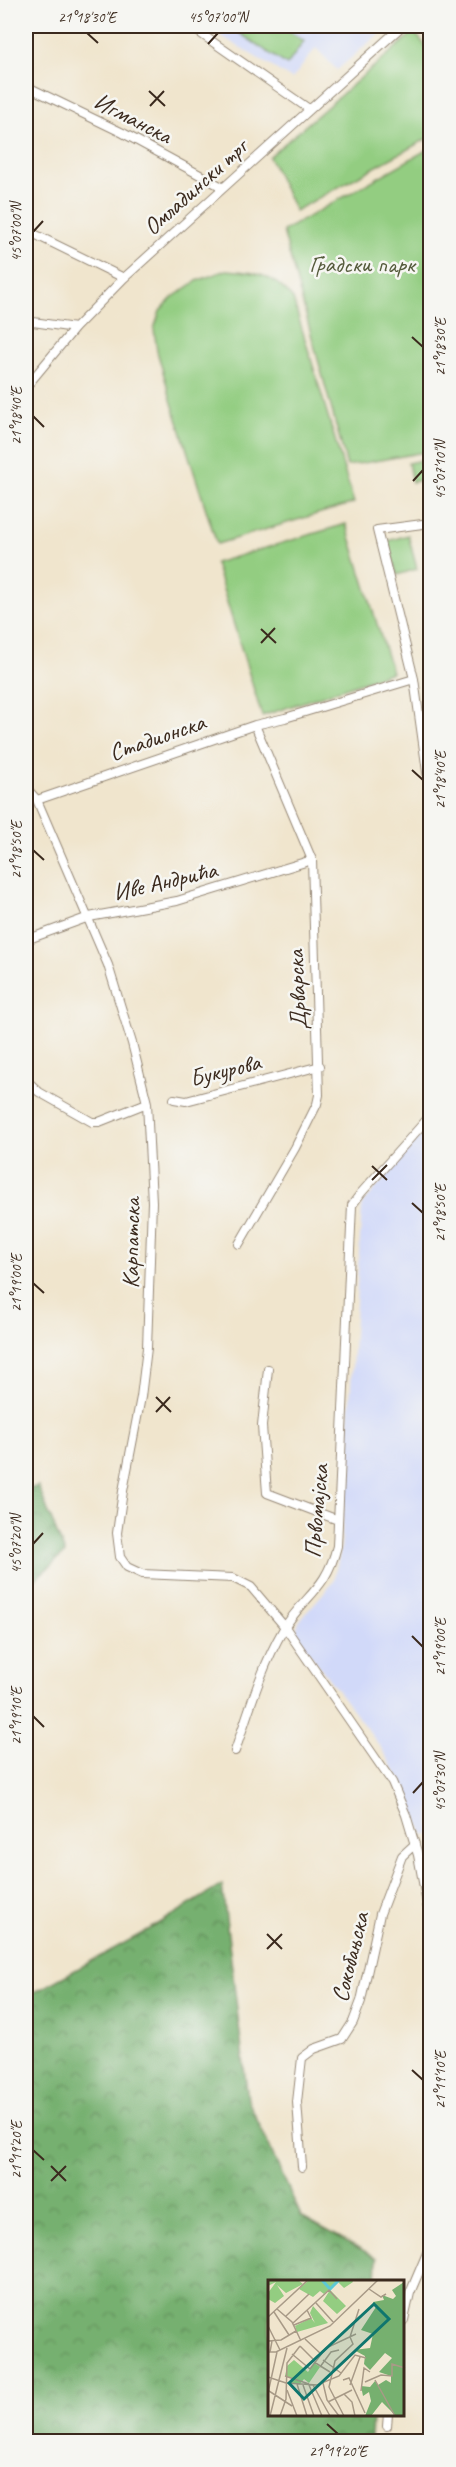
<svg xmlns="http://www.w3.org/2000/svg" width="456" height="2467" font-family="Caveat,sans-serif">
  <style>
    .built { fill: #d1d9f9 }
    .forest { fill: url(#forest-crowns); stroke: #586d46; stroke-width: 1.5 }
    .park { fill: #93cd81; stroke: #677c50; stroke-width: 1.5 }
    .lines { fill: none; stroke-linecap: round; stroke-linejoin: round }
    .minor-casing { stroke: #968876; stroke-width: 10 }
    .minor { stroke: #fff; stroke-width: 8 }
    .ticks { fill: none; stroke: #3b2a1e; stroke-width: 2 }
    .labels { text-anchor: middle; dominant-baseline: central; stroke-width: 5; stroke-linejoin: round; paint-order: stroke }
    .street-label { font-size: 24px; fill: #3b2a1e; stroke: #f6f6f2 }
    .park-label { font-size: 24px; fill: #555b3c; stroke: #f6f6f2 }
    .inset-river { fill: none; stroke: #5dc9d5; stroke-width: 3 }
    .inset-road { fill: none; stroke: #a89a87; stroke-width: 1.5 }
    .view { fill: #0f766e; fill-opacity: 0.15; stroke: #0f766e; stroke-width: 3 }
    .inset-edge { fill: none; stroke: #3b2a1e; stroke-width: 3 }
    .neatline { fill: none; stroke: #3b2a1e; stroke-width: 2 }
    .ticks-label { font-size: 15px; text-anchor: middle; fill: #3b2a1e }
  </style>
  <defs>
    <pattern id="forest-crowns" width="20" height="18" patternUnits="userSpaceOnUse" patternTransform="scale(1.5)"><rect width="20" height="18" fill="#76b06f"/><path d="M2 6a3 3 0 1 1 6 0M12 15a3 3 0 1 1 6 0" fill="none" stroke="#628f5b"/></pattern>
  </defs>
  <rect width="100%" height="100%" fill="#f6f6f2"/>
  <filter id="ink" filterUnits="userSpaceOnUse"><feTurbulence type="fractalNoise" baseFrequency=".0167" numOctaves="2"/><feDisplacementMap in="SourceGraphic" scale="12" xChannelSelector="R" yChannelSelector="G"/><feConvolveMatrix kernelMatrix="1 2 1 2 8 2 1 2 1" color-interpolation-filters="sRGB"/></filter>
  <filter id="wash" filterUnits="userSpaceOnUse"><feTurbulence type="fractalNoise" baseFrequency=".008" numOctaves="4" result="noise"/><feDisplacementMap in="SourceGraphic" scale="24" xChannelSelector="R" yChannelSelector="G"/><feGaussianBlur stdDeviation="1.35" result="paint"/><feColorMatrix in="noise" values="0 0 0 0 0 0 0 0 0 0 0 0 0 0 0 0 0 1.4 0 .05"/><feComposite in="paint" operator="in"/></filter>
  <g filter="url(#wash)">
    <rect width="100%" height="100%" fill="#f0e5cd"/>
    <path class="built" d="M205 26H388L337 70 316 48 292 79Z
      M430 1124V1834L424 1835 399 1778 379 1745 295 1634 299 1621 333 1582 341 1549 362 1205Z"/>
    <path class="forest" d="M38 1486 65 1553 26 1587V1490Z
      M222 1885 248 2100 301 2216 377 2258 376 2281H270V2414L372 2415 371 2441H26V1997L150 1929Z"/>
    <path class="park" d="M229 26H281L304 41 287 65Z
      M414 32 430 51V137L295 211 269 157Z
      M430 148V451L347 466 283 231Z
      M226 270C257 272 273 274 293 299L354 503 217 544 172 403 157 351 154 329 160 311 173 297 197 281Z
      M430 458V478L412 482 408 463Z
      M346 524 392 672 262 716 215 563Z
      M408 535 417 569 397 575 388 541Z"/>
  </g>
  <g filter="url(#ink)">
    <g class="lines">
      <defs>
        <path id="minor" d="M190 26 309 109
          M26 86 123 133 222 187
          M26 230 124 278
          M26 321 75 328
          M26 387 75 328 124 278 402 26
          M430 523 377 530 414 679 430 793
          M26 788 37 800 108 965 132 1043 147 1103 152 1202 147 1348 141 1397 123 1491 117 1533 120 1557 127 1567 142 1574 233 1578 251 1587 285 1627 392 1782 406 1815 418 1855 430 1920
          M37 800 255 725 285 718 414 679
          M26 940 89 917 177 901 312 860
          M26 1080 39 1092 92 1122H99L147 1103
          M174 1099 186 1101 320 1066
          M239 1244 295 1148 317 1104 319 1095 312 860 255 725
          M268 1369 262 1426 267 1493 338 1520
          M235 1751C249 1711 261 1668 283 1630 304 1595 326 1591 337 1546L352 1205 361 1193 430 1116
          M302 2167 297 2102 302 2058 314 2049 342 2039 353 2022 361 2001 380 1914 402 1856 415 1844
          M404 2320 410 2293 430 2246
          M387 2426 388 2414"/>
      </defs>
      <use href="#minor" class="minor-casing"/>
      <use href="#minor" class="minor"/>
    </g>
  </g>
  <path class="ticks" d="M87 33 98 43M208 44 218 33M149 91 165 106M150 106 164 91M33 232 43 221M412 337 423 347M33 416 44 427M413 481 423 470M261 629 276 643M261 643 275 628M412 770 423 780M33 850 44 860M372 1166 387 1180M372 1180 387 1165M412 1203 423 1213M33 1283 44 1293M156 1397 171 1412M156 1412 170 1397M33 1544 43 1533M412 1636 423 1647M33 1716 44 1727M413 1793 423 1782M267 1934 282 1949M267 1949 282 1934M412 2070 423 2080M33 2150 44 2160M51 2166 66 2181M51 2181 66 2166M327 2424 338 2434"/>
  <g class="labels">
    <g class="street-label">
      <text transform="translate(133 118) rotate(27)">Игманска</text>
      <text transform="translate(195 187) rotate(-42)">Омладински трг</text>
      <text transform="translate(157 737) rotate(-19)">Стадионска</text>
      <text transform="translate(165 881) rotate(-13)">Иве Андрића</text>
      <text transform="translate(297 990) rotate(-93)">Дрварска</text>
      <text transform="translate(225 1070) rotate(-14)">Букурова</text>
      <text transform="translate(131 1243) rotate(-89)">Карпатска</text>
      <text transform="translate(316 1511) rotate(-85)">Првомајска</text>
      <text transform="translate(350 1957) rotate(-76)">Сокобањска</text>
    </g>
    <g class="park-label">
      <text x="362" y="264">Градски парк</text>
    </g>
  </g>
  <g transform="translate(268 2280)">
    <rect width="136" height="136" fill="#f0e5cd"/>
    <path d="M136 2V136H128L114 122 103 136H97L103 121 101 112 95 116 93 106 102 107 107 101 110 105 118 100 123 103V96L111 92 124 78 117 73 102 90 96 84 97 76 86 70 102 68 105 54 93 50 108 27 105 22 116 20 114 15 125 19 128 16 124 10Z" fill="#76b06f"/>
    <path d="M0 0H30L35 4 18 13 9 5 16 16 7 23 0 19V13L8 2 0 6ZM41 0H84L85 2 76 8 70 2 56 14 52 11 45 17 31 9ZM62 10 78 26 69 34 55 21ZM45 26 60 43 29 52 27 46 43 38 47 43 42 33Z" fill="#93cd81"/>
    <path d="M26 80 40 92 46 83 52 87 41 103 36 99 32 104 23 103 24 98 17 96 19 86Z" fill="#93cd81"/>
    <path class="inset-river" d="M54 0 62 9 71 0"/>
    <path class="inset-road" d="M101 9 113 17 118 14M48 23 66 43M9 29 24 42 33 61M6 32 21 55M18 36 41 14M0 37 40 0M25 43 61 10 69 19M26 45 43 38 39 30M0 46 12 70M82 57 91 29M37 59 53 74M0 61 13 60 28 51M4 61 2 72H8L62 46 110 0M32 66 45 79M24 74 42 89 58 68 88 54M55 80 73 93M46 82 62 92M52 87 63 72 71 70M17 96 41 104M0 97 18 103 49 105 71 96 87 75 98 78M75 100 81 98 97 133M107 100 127 136M97 102 113 95 124 96V84L137 88M55 103 59 120 71 136M29 104 39 136M35 105 46 136M41 105 54 136M45 105 62 136M82 105 92 77M19 110 29 136M1 111 24 126M93 111 96 88 102 92M0 113 9 72M76 114 84 122 87 136M60 122 84 110M2 136 19 68M12 136 18 119 19 83 32 66M76 136 61 107 67 81 85 64 82 57"/>
    <path class="view" d="M106 24 121 39 36 119 21 103Z"/>
    <rect width="136" height="136" class="inset-edge"/>
  </g>
  <rect width="456" height="2467" fill="none" stroke="#f6f6f2" stroke-width="66"/>
  <rect x="33" y="33" width="390" height="2401" class="neatline"/>
  <g class="ticks-label">
    <text x="87" y="22">21°18'30"E</text>
    <text x="218" y="22">45°07'00"N</text>
    <text transform="translate(16 232) rotate(-90)" y="5">45°07'00"N</text>
    <text transform="translate(440 347) rotate(-90)" y="5">21°18'30"E</text>
    <text transform="translate(16 416) rotate(-90)" y="5">21°18'40"E</text>
    <text transform="translate(440 470) rotate(-90)" y="5">45°07'10"N</text>
    <text transform="translate(440 780) rotate(-90)" y="5">21°18'40"E</text>
    <text transform="translate(16 850) rotate(-90)" y="5">21°18'50"E</text>
    <text transform="translate(440 1213) rotate(-90)" y="5">21°18'50"E</text>
    <text transform="translate(16 1283) rotate(-90)" y="5">21°19'00"E</text>
    <text transform="translate(16 1544) rotate(-90)" y="5">45°07'20"N</text>
    <text transform="translate(440 1647) rotate(-90)" y="5">21°19'00"E</text>
    <text transform="translate(16 1716) rotate(-90)" y="5">21°19'10"E</text>
    <text transform="translate(440 1782) rotate(-90)" y="5">45°07'30"N</text>
    <text transform="translate(440 2080) rotate(-90)" y="5">21°19'10"E</text>
    <text transform="translate(16 2150) rotate(-90)" y="5">21°19'20"E</text>
    <text x="338" y="2456">21°19'20"E</text>
  </g>
</svg>
